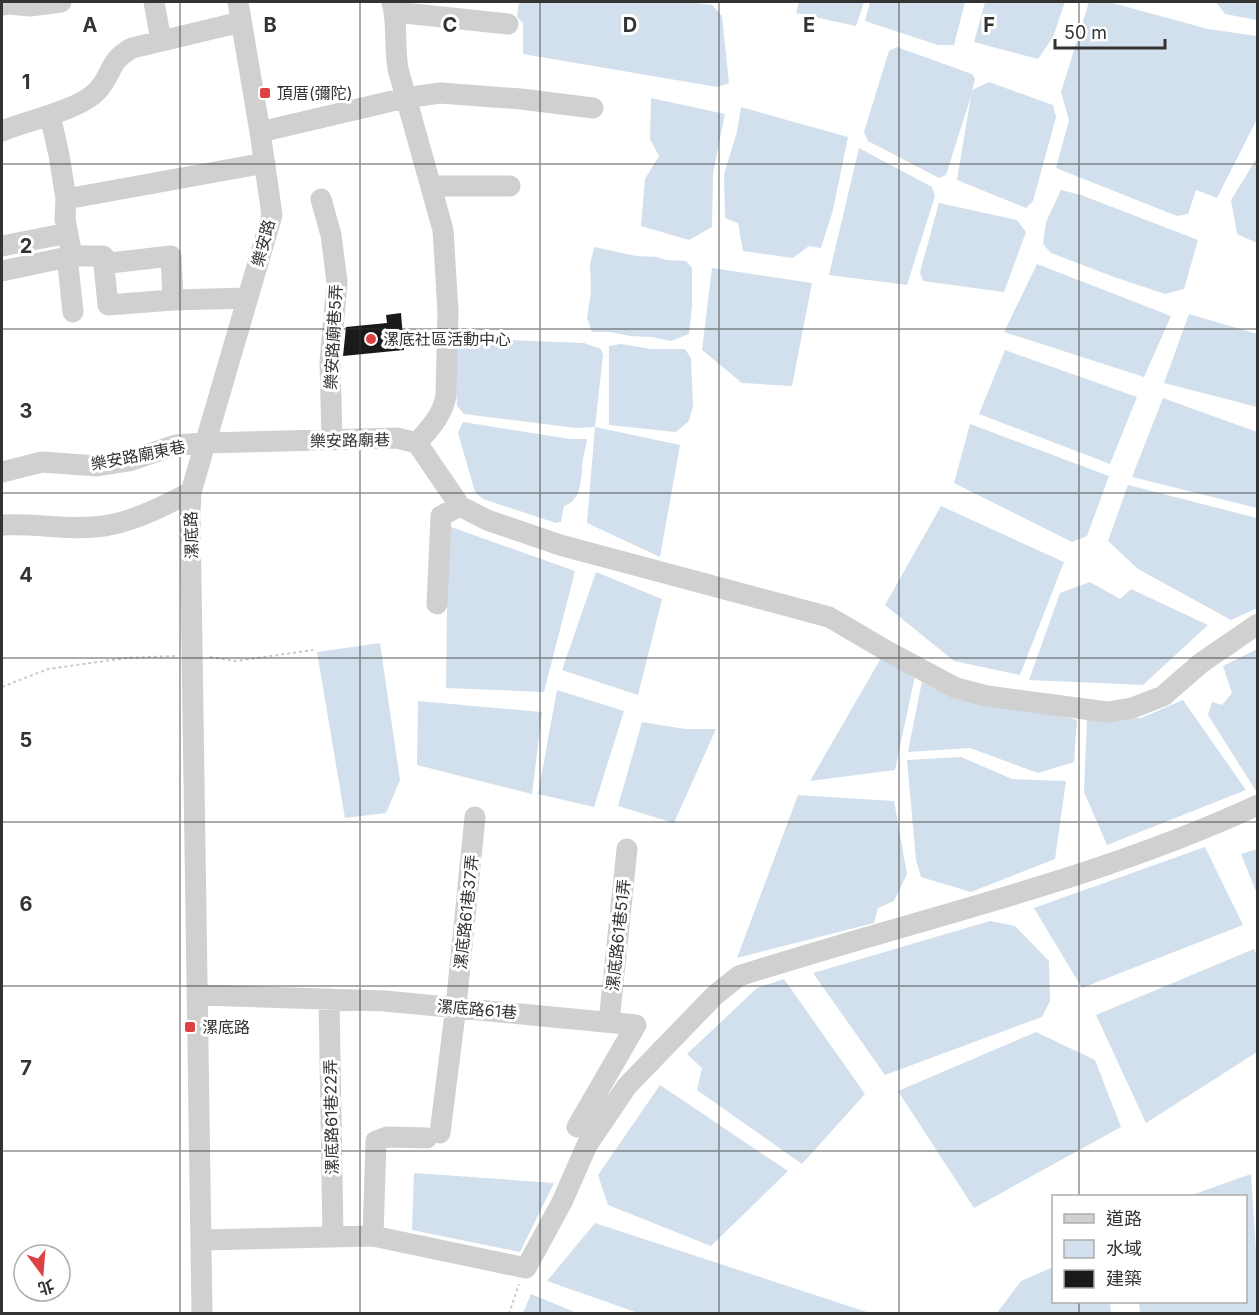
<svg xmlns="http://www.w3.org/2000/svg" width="1259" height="1315" font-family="Inter,'Noto Sans TC',sans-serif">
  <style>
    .water { fill: #d1e0ec }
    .building { fill: #1a1a1a }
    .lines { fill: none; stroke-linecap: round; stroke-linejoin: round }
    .path { stroke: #cacaca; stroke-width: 2; stroke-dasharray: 3 3; stroke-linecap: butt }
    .minor { stroke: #d0d0d0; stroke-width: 21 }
    .grid { fill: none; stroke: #333; stroke-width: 1.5; stroke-opacity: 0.55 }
    .poi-dot { fill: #dd4243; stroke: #fff; stroke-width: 2 }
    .labels { text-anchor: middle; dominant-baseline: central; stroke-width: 6; stroke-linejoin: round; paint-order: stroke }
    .poi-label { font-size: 16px; fill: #333; stroke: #fff; text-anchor: start }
    .street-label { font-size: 16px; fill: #333; stroke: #fff }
    .grid-label { font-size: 20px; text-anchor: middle; font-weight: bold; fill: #333; stroke: #fff; stroke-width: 6; stroke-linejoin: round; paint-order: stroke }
  </style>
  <rect width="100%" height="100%" fill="#fff"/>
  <path class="water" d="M519 2H689L712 5 722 16 729 83 717 87 523 54V23L517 17Z
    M799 2H864L856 26 796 13Z
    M870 2H965L954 45H938L865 21Z
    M985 2H1065L1053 37 1038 59 974 42Z
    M1089 2H1109L1208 29 1257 36V119L1217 198 1196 190 1188 214 1177 216 1056 168 1069 120 1061 92Z
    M1216 2H1257V20L1225 14Z
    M897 47 972 74 975 79 972 90 989 82 1053 105 1056 117 1033 201 1026 208 957 180 971 96 946 175 939 178 868 141 864 132 889 51Z
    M651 98 725 114 713 173 712 227 689 240 641 226 645 179 659 156 650 139Z
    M741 107 848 137 833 210 821 248 809 246 793 258 743 251 738 223 725 218 724 174 737 132Z
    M859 148 932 187 935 196 907 285 829 275Z
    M1257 158V243L1237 234 1231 200Z
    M1061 190 1081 195 1198 240 1184 289 1165 294 1114 277 1051 253 1043 244 1046 222Z
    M939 203 1017 220 1026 232 1004 292 923 281 920 272Z
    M594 247 636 256 657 257 666 260 686 261 692 268V306L689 334 671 341 652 337 630 336 610 332H592L587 318 591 292 590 265Z
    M1037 264 1171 316 1144 377 1004 332Z
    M712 268 812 283 792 386 742 383 702 350Z
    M1189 314 1257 334V407L1164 383Z
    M455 338 584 343 601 349 603 355 595 427 680 445 660 557 587 523 595 427 576 428 464 414 457 406Z
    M621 344 651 349H685L691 358 693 406 689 421 676 432 609 425V346Z
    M1005 350 1137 397 1110 464 979 414Z
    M1163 398 1257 432V508L1132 477Z
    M463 422 570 439H587C586 449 582 459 582 469 581 483 580 501 564 506L561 522 556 523 483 499 475 492 458 433Z
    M970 424 1109 476 1087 536 1072 542 954 483Z
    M1128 485 1257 518V608L1231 620 1138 569 1108 541Z
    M941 506 1064 562 1020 675 954 661 885 605Z
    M448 526 575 571 544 692 446 688Z
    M596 572 662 599 638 695 562 670Z
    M1090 582 1120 599 1131 589 1208 625 1143 685 1029 680 1060 593Z
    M380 643 400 780 386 813 345 818 317 652Z
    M1257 649 1258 788 1256 791 1208 715 1212 702 1222 705 1232 693 1223 666Z
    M881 658 915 676 895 770 810 781Z
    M922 681 1077 720 1074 762 1038 773 970 748 908 752Z
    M557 690 624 711 594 807 538 794Z
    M1183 700 1246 790 1107 845 1084 792 1087 719 1141 718Z
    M418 701 542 712 532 794 417 765Z
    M642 722 685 729H716L674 823 618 806Z
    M961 757 1012 779 1066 781 1055 859 971 892 921 877 916 860 907 760Z
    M798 795 894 801 907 874 894 901 878 908 874 923 737 958Z
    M1205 847 1243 925 1082 988 1034 908Z
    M1257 849H1258L1257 894 1241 854Z
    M990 921 1015 926 1049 961 1050 1001 1042 1017 885 1075 813 973Z
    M1254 949 1258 957 1257 1052 1146 1123 1096 1015Z
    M784 979 865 1094 802 1164 697 1090 702 1068 687 1054 757 988Z
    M1036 1032 1095 1060 1121 1127 974 1208 898 1091Z
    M660 1085 788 1171 711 1246 608 1205 598 1175Z
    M414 1173 554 1183 520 1252 412 1230Z
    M1251 1174 1257 1266V1313H1140L1139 1302H1246V1196H1189Z
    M595 1223 870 1313H638L547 1281Z
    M1053 1267 1054 1302H1110L1111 1313H997L1021 1281Z
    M531 1294 577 1313H523Z"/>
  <path class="building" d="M401 313 404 350 343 356 346 327 387 323 386 315Z"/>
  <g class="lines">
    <path class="path" d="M210 657 236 661 313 650
      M2 687 48 669 126 658 175 656
      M509 1314 519 1284"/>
    <path class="minor" d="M154 2 161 41
      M392 2C398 24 394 46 398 69L443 230 448 312 446 396C442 416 430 428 417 443
      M2 5 9 4 30 6 61 2
      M395 12 508 24
      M50 115 59 155 66 199 65 219 72 256 68 265 73 312
      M2 131C26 121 80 110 97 91 114 73 107 62 132 48L241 22
      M260 132 405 98 440 93 521 99 593 108
      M431 186H510
      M66 199 265 163
      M321 199 331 235 337 282 330 362 332 440
      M2 246 68 233
      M103 256 108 305 173 300 248 298
      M2 271 72 256H103L110 263 171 256 173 300
      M2 472 42 462 97 466 129 461 176 445 204 443 397 438 417 443 460 506 441 516 437 604
      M460 506 487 520 560 545 829 617 887 651 956 688 987 696 1107 712 1132 708 1163 696 1201 663 1258 624
      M2 525C36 523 71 531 104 526 136 521 163 506 191 492
      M198 995 385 1001 636 1025 577 1127
      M329 999 333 1235
      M609 1022 627 849
      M440 1133 456 1006 475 817
      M373 1236 376 1141 387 1137 427 1138
      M203 1240 373 1236 526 1268 562 1202 587 1145 627 1086 715 995 739 976C912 920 1092 882 1258 805
      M202 1314 190 514 191 492 272 215 260 132 238 2"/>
  </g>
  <path class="grid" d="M180 2V1314M360 2V1314M540 2V1314M719 2V1314M899 2V1314M1079 2V1196M2 164H1258M2 329H1258M2 493H1258M2 658H1258M2 822H1258M2 986H1258M2 1151H1258M1079 1302V1314"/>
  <g class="poi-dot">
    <rect x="259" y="87" width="12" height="12" rx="3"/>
    <circle cx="371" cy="339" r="6"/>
    <rect x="184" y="1021" width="12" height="12" rx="3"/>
  </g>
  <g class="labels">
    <g class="poi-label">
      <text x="277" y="93">頂厝(彌陀)</text>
      <text x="383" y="339">漯底社區活動中心</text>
      <text x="202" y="1027">漯底路</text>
    </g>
    <g class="street-label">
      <text transform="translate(263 243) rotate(-75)">樂安路</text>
      <text transform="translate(333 337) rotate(-87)">樂安路廟巷5弄</text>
      <text transform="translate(350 440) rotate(-1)">樂安路廟巷</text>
      <text transform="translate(138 455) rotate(-11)">樂安路廟東巷</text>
      <text transform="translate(191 535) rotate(-91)">漯底路</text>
      <text transform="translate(466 912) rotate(-84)">漯底路61巷37弄</text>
      <text transform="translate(618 935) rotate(-84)">漯底路61巷51弄</text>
      <text transform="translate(477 1009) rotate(5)">漯底路61巷</text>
      <text transform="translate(331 1117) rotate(-91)">漯底路61巷22弄</text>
    </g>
  </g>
  <g class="grid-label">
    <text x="90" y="32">A</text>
    <text x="270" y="32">B</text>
    <text x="450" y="32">C</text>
    <text x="630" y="32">D</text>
    <text x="809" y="32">E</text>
    <text x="989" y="32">F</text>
    <text x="26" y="89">1</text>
    <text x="26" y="253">2</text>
    <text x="26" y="418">3</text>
    <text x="26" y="582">4</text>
    <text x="26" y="747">5</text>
    <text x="26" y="911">6</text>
    <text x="26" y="1075">7</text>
  </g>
  <rect width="1259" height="1315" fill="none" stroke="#333333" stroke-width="6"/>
  <rect x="1052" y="1195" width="195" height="108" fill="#ffffff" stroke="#adadad" stroke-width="1.5"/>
  <rect x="1064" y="1214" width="30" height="9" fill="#d0d0d0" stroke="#adadad" stroke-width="1.5"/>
  <text x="1106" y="1225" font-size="18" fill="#333333">道路</text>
  <rect x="1064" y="1240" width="30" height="18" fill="#d1e0ec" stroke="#adadad" stroke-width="1.5"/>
  <text x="1106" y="1255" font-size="18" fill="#333333">水域</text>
  <rect x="1064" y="1270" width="30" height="18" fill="#1a1a1a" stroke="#adadad" stroke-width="1.5"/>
  <text x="1106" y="1285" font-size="18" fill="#333333">建築</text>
  <g transform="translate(42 1273) rotate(164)"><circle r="28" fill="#ffffff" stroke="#adadad" stroke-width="1.5"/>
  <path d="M0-4.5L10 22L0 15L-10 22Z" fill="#dd4243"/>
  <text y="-9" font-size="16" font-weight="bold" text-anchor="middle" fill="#333333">北</text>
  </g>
  <path d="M1055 39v9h110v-9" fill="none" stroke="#333333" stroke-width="3"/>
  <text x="1064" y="39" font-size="18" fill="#333333" stroke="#ffffff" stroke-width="4.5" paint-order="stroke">50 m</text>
</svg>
